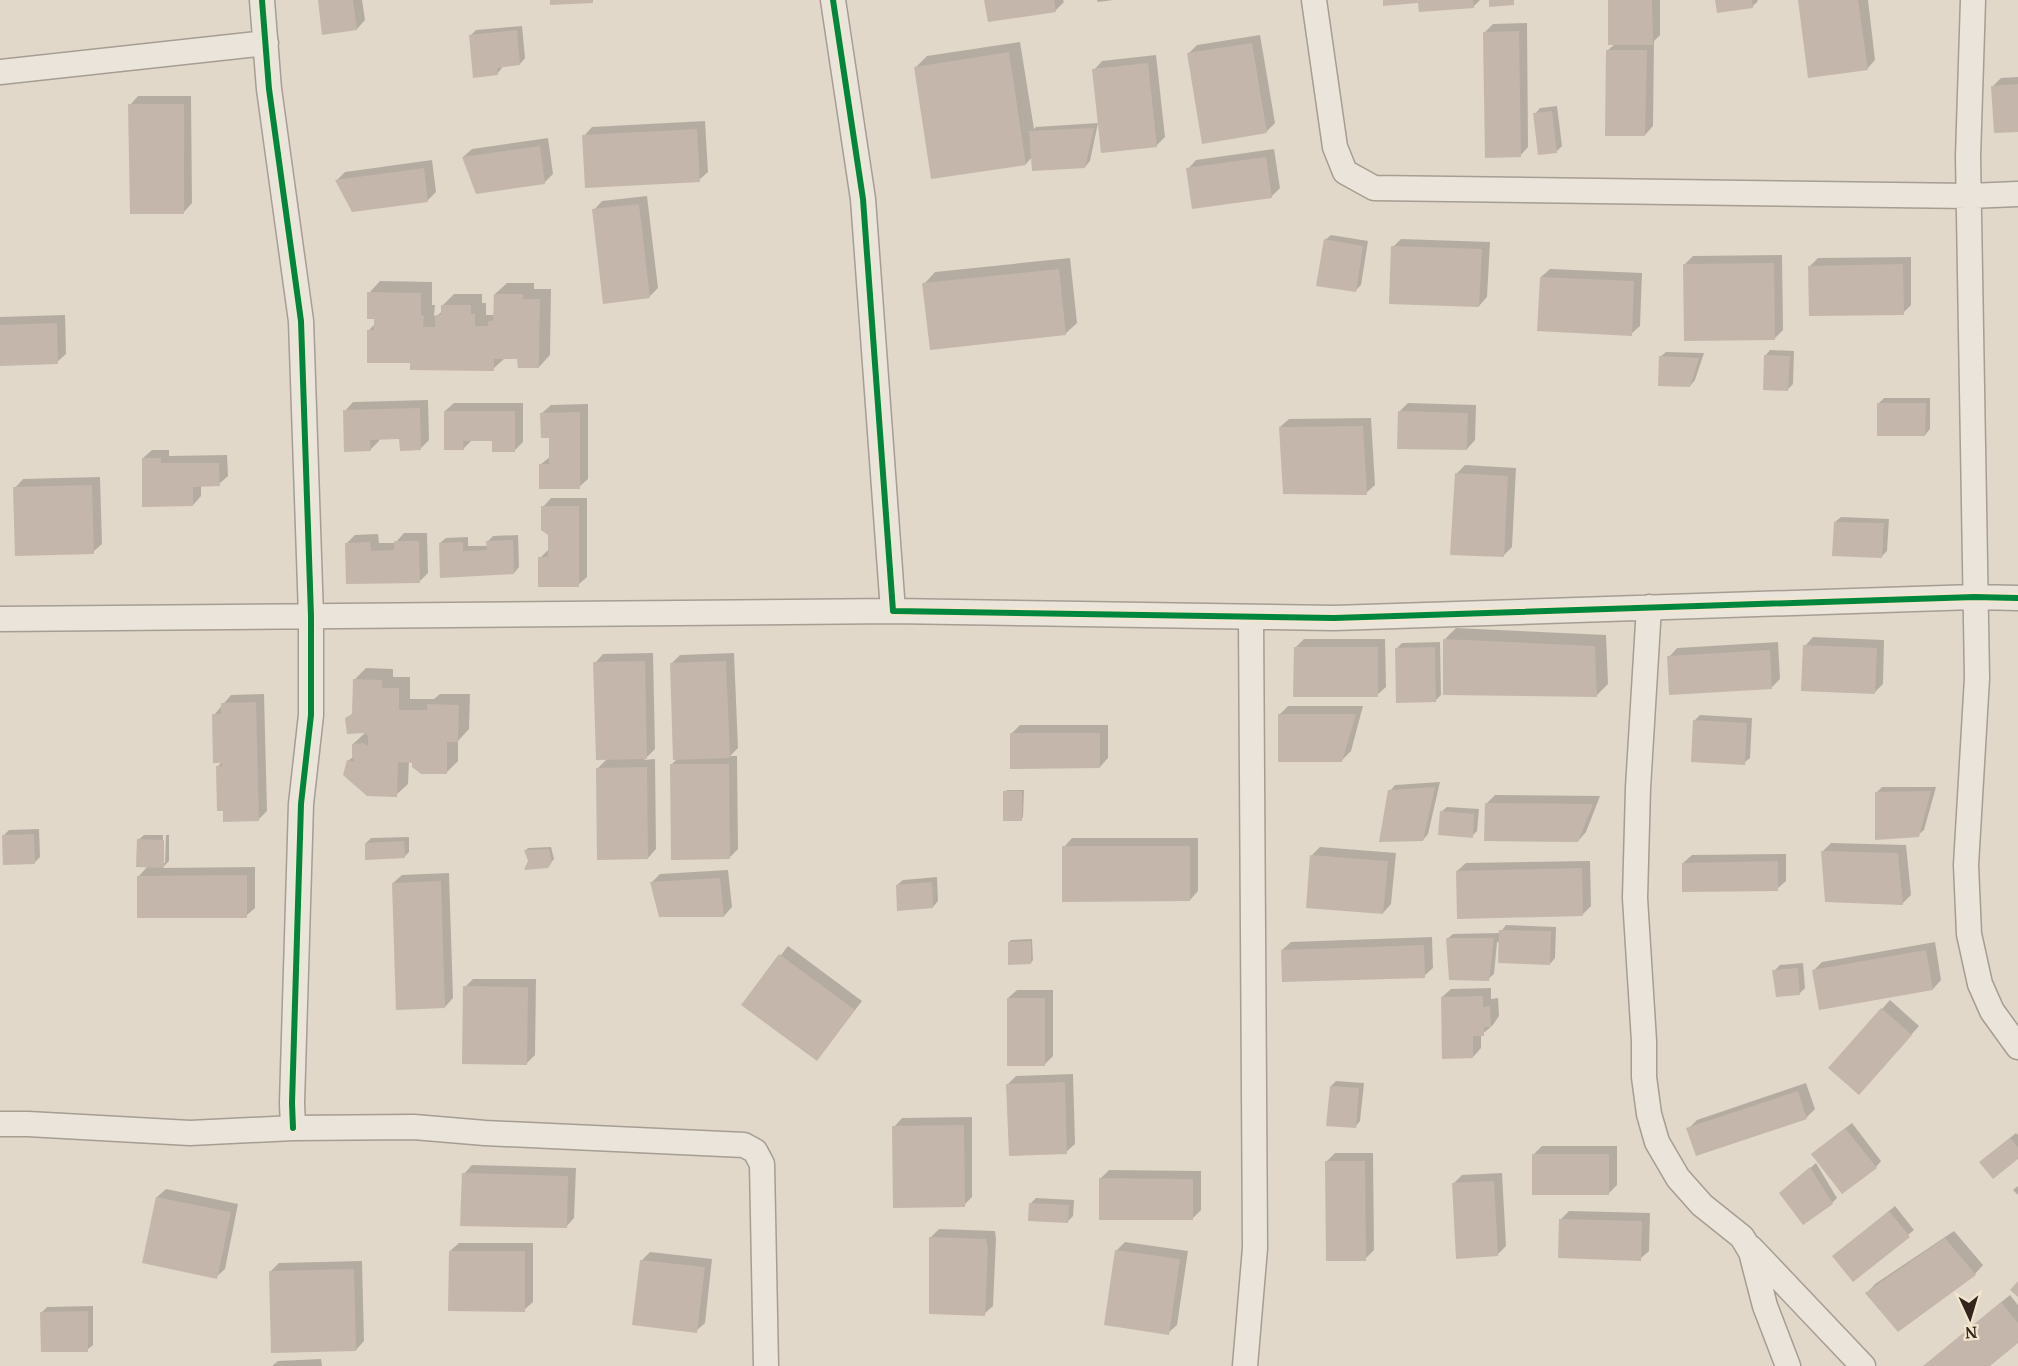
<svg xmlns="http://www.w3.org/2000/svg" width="2018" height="1366" font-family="'PT Serif',serif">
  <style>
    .shadow { fill: #0003 }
    .building { fill: #c4b6aa }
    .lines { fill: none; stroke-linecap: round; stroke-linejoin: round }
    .minor-casing { stroke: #a69d93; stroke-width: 27 }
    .minor { stroke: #eae4da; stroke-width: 24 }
    .cycleway-casing { stroke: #f3e5ce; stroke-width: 10 }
    .cycleway { stroke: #00873e; stroke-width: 6 }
  </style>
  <rect width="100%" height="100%" fill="#e1d8c9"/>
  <path class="shadow" d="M319 0H362L365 20 357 29Z
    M986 0H1063L1064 2 1055 11Z
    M1097 0H1114L1098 2Z
    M1384 0H1480L1473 7Z
    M1609 0H1660V35L1654 41 1653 126 1645 135 1608 50 1615 44Z
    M1716 0H1757L1758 1 1752 7Z
    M1799 0H1868L1875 60 1867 69Z
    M1527 23 1528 147 1520 156 1485 32 1493 24Z
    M522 26 525 58 520 64 502 66V68L497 74 470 36 476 30Z
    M1260 35 1275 123 1266 132 1188 54 1197 45Z
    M1020 42 1034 129 1036 127 1098 123 1090 161 1085 167 1032 157 1026 164 916 67 927 56Z
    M1156 55 1165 137 1156 146 1094 70 1102 61Z
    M2018 77V130L1992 87 2001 78Z
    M138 96H191L192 203 184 212 130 105Z
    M1557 106 1562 146 1557 151 1535 114 1540 108Z
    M705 121 708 172 699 180 584 136 592 127Z
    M548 138 553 174 544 183 463 157 472 149Z
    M1274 149 1280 188 1271 197 1188 169 1196 160Z
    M432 160 436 192 427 201 337 180 345 172Z
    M647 196 658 288 649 297 594 210 602 201Z
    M1331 235 1368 241 1361 285 1356 290 1325 240Z
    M1401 239 1490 242 1487 297 1479 306 1393 247Z
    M1782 255 1783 330 1775 338 1685 264 1693 256Z
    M1911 257V305L1903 313 1810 266 1818 258Z
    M1070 258 1077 323 1065 334 924 284 935 272Z
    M1550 269 1642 273 1640 326 1631 334 1541 277Z
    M380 281 432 282V305H435L434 316H437L443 310V305L454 294H482V303H486V315H495V294L507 283H534V289H551L550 355 539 367 519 358H505L493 369 412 362 369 330 375 324 369 293Z
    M65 315 66 354 57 362 0 364V317Z
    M1770 350 1794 351 1793 384 1788 389 1765 356Z
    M1666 352 1704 353 1695 380 1690 386 1660 357Z
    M1884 398H1930V429L1925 435 1879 403Z
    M428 400 429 440 421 448 401 438H379V441L370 450 345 411 353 402Z
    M454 403H523V442L514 451 494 440H472L463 449 445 411Z
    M1408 403 1476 405 1475 440 1467 449 1400 411Z
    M588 404V479L579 487 540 465 551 456V437L542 413 551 405Z
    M1371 418 1375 485 1366 493 1280 427 1289 419Z
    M152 450H169V456L227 455 228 476 219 484 201 485V496L193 505 143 458Z
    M1465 465 1516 468 1512 547 1503 556 1456 474Z
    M100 477 102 544 93 552 15 488 23 479Z
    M551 498H587V577L578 585 540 558 549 549V534L543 507Z
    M1841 517 1889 519 1887 551 1882 556 1835 522Z
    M404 533H427L428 573 420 581 347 543 355 535 378 534 379 543H395Z
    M518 535 519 567 514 573 440 543 446 538 468 537V546H488V541L493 536Z
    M1456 628 1606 635 1608 684 1597 695 1445 639Z
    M1813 637 1884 640 1883 684 1875 692 1805 646Z
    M1304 639H1385L1386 687 1377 695 1295 648Z
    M1440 642 1441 695 1436 700 1396 649 1402 643Z
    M1778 642 1780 679 1772 687 1669 657 1677 648Z
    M653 653 655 749 644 760 655 759 656 849 648 858 598 768 608 758 595 663 603 654Z
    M734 653 738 748 730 756H737L738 849 729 858 671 765 678 758 671 664 680 655Z
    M366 668 393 669V677H410V699H434L440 694H470L469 729 458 741V761L446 773 409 761 408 784 396 795 348 761 354 756 353 744 367 731 347 719 354 712V680Z
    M264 694 267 811 258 820 217 767 222 762 214 715 231 695Z
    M1288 706H1363L1351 751 1342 760 1279 715Z
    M1700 715 1752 718 1750 758 1744 763 1694 721Z
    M1020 725H1108V758L1100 767 1012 733Z
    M1440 782 1428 834 1423 840 1390 791 1395 785Z
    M1882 787H1936L1924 830 1918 835 1876 793Z
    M1007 790H1024L1023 817 1021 820 1005 792Z
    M1495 795 1600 796 1586 832 1578 841 1486 804Z
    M1447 807 1479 809 1477 831 1472 836 1441 812Z
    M39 829 40 857 35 862 4 835 9 830Z
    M144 835H163L162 863H165L166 835H169V861L162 868 255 867V908L246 916 138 877 148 866 138 840Z
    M409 837V852L404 857 366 843 371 838Z
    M1072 838H1198V891L1190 900 1064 847Z
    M1831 843 1906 845 1911 895 1903 903 1822 852Z
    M551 847 554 859 550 864 530 861 526 850 528 848Z
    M1320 847 1396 853 1391 904 1383 913 1312 855Z
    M1786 854V881L1777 889 1683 863 1692 855Z
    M1590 861 1591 906 1582 915 1457 871 1466 863Z
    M728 870 732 907 724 916 652 882 660 874Z
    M449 873 453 998 445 1007 393 883 402 875Z
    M937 877 938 901 933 907 897 885 903 880Z
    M1506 925 1556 927 1555 958 1550 964 1497 942 1494 974 1488 979 1447 939 1453 934 1500 933Z
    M1432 937 1433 968 1424 976 1282 950 1291 942Z
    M1032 939 1033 960 1031 963 1009 942 1011 940Z
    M1935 942 1941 980 1933 989 1814 970 1822 962Z
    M788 946 862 1001 817 1059 743 1004Z
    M1803 963 1805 988 1800 993 1774 971 1780 965Z
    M473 979H536L535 1055 527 1063 465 987Z
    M1491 988V999L1498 998 1499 1016 1492 1026 1481 1035V1048L1473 1057 1442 997 1451 989Z
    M1017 990H1053V1056L1044 1065 1008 998Z
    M1890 1000 1919 1026 1867 1085 1830 1068Z
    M1073 1074 1075 1144 1066 1152 1008 1084 1016 1076Z
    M1336 1081 1364 1083 1360 1121 1355 1127 1331 1086Z
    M1806 1083 1815 1109 1807 1117 1697 1154 1688 1129 1697 1120Z
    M972 1117V1197L964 1205 894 1127 902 1118Z
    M1852 1123 1881 1161 1876 1167 1818 1149Z
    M2016 1133 2018 1135V1157H1986Z
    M1542 1146H1617V1185L1608 1194 1534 1154Z
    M1335 1153H1373L1374 1250 1365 1259 1326 1162Z
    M1816 1163 1837 1198 1832 1203 1787 1188Z
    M472 1165 576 1168 574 1218 566 1227 464 1174Z
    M1109 1170 1201 1171V1210L1192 1219 1100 1179Z
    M1502 1173 1506 1246 1498 1254 1453 1184 1462 1175Z
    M2018 1186V1195L2013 1190Z
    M166 1189 238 1204 225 1269 216 1277 157 1197Z
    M1036 1198 1074 1200 1073 1216 1068 1221 1030 1204Z
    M1895 1206 1914 1230 1853 1280 1840 1251Z
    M1569 1211 1650 1213 1649 1251 1640 1259 1560 1220Z
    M939 1229 995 1231 996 1239 993 1306 984 1314 930 1238Z
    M1954 1231 1983 1265 1975 1274 1899 1330 1867 1293 1875 1284Z
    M1125 1242 1188 1251 1177 1325 1168 1333 1117 1250Z
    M459 1243H533V1302L524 1310 450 1251Z
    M650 1252 712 1259 705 1323 696 1331 641 1261Z
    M362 1261 364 1341 356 1350 270 1272 279 1263Z
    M2010 1295 2018 1305V1341L1987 1366H1927L1935 1357Z
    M93 1306V1345L87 1350 42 1312 47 1307Z
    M321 1359 322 1366H272L278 1361Z"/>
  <path class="building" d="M318 0H353L357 30 322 35Z
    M550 0H593V3L550 5Z
    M984 0H1054L1056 12 988 22Z
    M1383 0H1473L1474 8 1419 12 1418 3 1383 6Z
    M1489 0H1514V5L1489 7Z
    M1608 0H1652L1653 45H1608Z
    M1715 0H1752L1753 8 1717 13Z
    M1798 0H1858L1868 70 1808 78Z
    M517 30 520 65 497 68 498 75 473 78 469 35Z
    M1519 31 1521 157 1485 158 1483 32Z
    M1252 43 1267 133 1202 144 1187 53Z
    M1606 50H1647L1645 136H1605Z
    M1009 52 1026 165 931 179 914 67Z
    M1148 63 1157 147 1101 153 1092 69Z
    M2018 84V132L1994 133 1991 86Z
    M128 104H184V214H130Z
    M1552 111 1557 153 1538 155 1533 113Z
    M1094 128 1085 168 1032 171 1029 131Z
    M697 129 700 182 585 188 582 135Z
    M540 146 545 184 476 194 462 157Z
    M1266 157 1272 198 1192 209 1186 168Z
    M424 168 428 202 352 212 335 180Z
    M639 204 650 298 603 304 592 209Z
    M1324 239 1363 246 1356 292 1316 286Z
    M1391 246 1482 249 1479 307 1389 304Z
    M1774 263 1775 340 1684 341 1683 264Z
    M1903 264 1904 315 1809 316 1808 266Z
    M1059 269 1066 335 930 350 922 283Z
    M1540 277 1634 281 1632 336 1537 331Z
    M367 292 421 293V315L424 316 423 327H435V315H441V305H471V314H475V326H488V321H493L494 294H523V299H540L539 368H518L517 359H494V371L410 370V363H367V330H374V319H367Z
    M57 323 58 364 0 366V325Z
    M1764 355 1790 356 1788 391 1763 390Z
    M1659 356 1699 358 1690 387 1658 386Z
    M1877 403H1926L1925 436H1877Z
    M420 408 421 450 400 451 399 439 370 440 371 451 344 452 343 410Z
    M444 411H515V452H492V441H463L464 450H444Z
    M1398 411 1468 413 1467 450 1397 449Z
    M580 412V489H539V464H549V438H541L540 413Z
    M1363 426 1367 495 1283 494 1279 427Z
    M142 458H161V463H219L220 486 193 487V506L142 507Z
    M1455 473 1508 476 1504 557 1450 555Z
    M92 485 94 554 15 556 13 487Z
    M541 506H579V587H538V557H548V535L541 530Z
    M1834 522 1884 523 1882 558 1832 556Z
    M513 540 514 574 440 578 439 543 463 542V551L487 550 486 541Z
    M394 541H419L420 583 346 584 345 543 370 542 371 551 394 550Z
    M1443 639 1595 646 1597 697 1443 695Z
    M1803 645 1877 648 1875 694 1801 691Z
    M1294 647H1378V697H1293Z
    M1435 647 1436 702 1396 703 1395 648Z
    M1770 650 1772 689 1669 695 1667 656Z
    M645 661 647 759 596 760 593 662Z
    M726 661 730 758 673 760 670 663Z
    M353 679 382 680V688H399V710H427V704L459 705 458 742H447V774H421L412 767V763L398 762 397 797 367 796 343 775 347 760 355 762 352 757V744L363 743 368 746V736L365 733 347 734 345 718 352 714Z
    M256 702 259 821 223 822V811H217L216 766H222V763H213L212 714H221V703Z
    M1278 714H1356L1342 762H1278Z
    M1693 720 1747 723 1745 765 1691 762Z
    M1010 733H1100V768L1010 769Z
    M670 764H729L730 859 671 860Z
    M647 767 648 859 597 860 596 768Z
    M1435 787 1423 841 1379 842 1388 790Z
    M1003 791H1022V821H1003Z
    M1931 791 1919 837 1875 840V792Z
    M1485 803 1593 804 1578 842 1484 841Z
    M1440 811 1474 814 1473 838 1438 835Z
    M34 834 35 864 3 865 2 835Z
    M137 839 164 840V868L136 867Z
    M404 841 405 858 365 860V843Z
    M1062 846H1190V901L1062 902Z
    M549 849 552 862 548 868 524 870 528 861 524 850Z
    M1821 851 1898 853 1903 905 1825 902Z
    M1310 855 1388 861 1383 914 1306 908Z
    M1778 861V891L1682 892V863Z
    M1582 868 1583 916 1457 919 1456 871Z
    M247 875V918H137V876Z
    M720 878 724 917H659L650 882Z
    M441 881 445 1008 396 1010 392 883Z
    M932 882 933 908 897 911 896 885Z
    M1499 930 1551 931 1550 965 1498 963Z
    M1446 938H1494L1489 981 1449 980Z
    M1031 941V964L1008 965V942Z
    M1424 945 1425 978 1282 982 1281 950Z
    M1926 950 1933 990 1819 1010 1812 970Z
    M779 954 855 1010 817 1061 741 1005Z
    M1798 968 1800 995 1776 997 1772 970Z
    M463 986 528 987 527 1065 462 1064Z
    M1483 996V1007L1490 1006 1491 1027H1484V1036H1473V1058L1442 1059 1441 997Z
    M1007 998H1045V1066H1007Z
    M1881 1008 1912 1035 1859 1095 1828 1068Z
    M1065 1082 1067 1154 1009 1156 1006 1084Z
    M1330 1086 1359 1088 1356 1128 1326 1126Z
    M1798 1091 1807 1119 1696 1156 1686 1128Z
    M964 1125 965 1207 893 1208 892 1126Z
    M1845 1128 1877 1168 1842 1194 1811 1154Z
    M2010 1138 2018 1147V1159L1993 1179 1979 1162Z
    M1532 1154H1609V1195H1532Z
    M1325 1161H1365L1366 1261H1326Z
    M1810 1167 1833 1204 1803 1225 1779 1193Z
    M462 1173 568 1176 567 1228 460 1226Z
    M1099 1178 1193 1179V1220H1099Z
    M1494 1181 1498 1256 1456 1259 1452 1183Z
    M156 1197 231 1212 217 1279 142 1263Z
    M1029 1203 1069 1205 1068 1223 1028 1221Z
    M1889 1211 1910 1237 1853 1282 1832 1256Z
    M1559 1219 1642 1221 1641 1261 1558 1258Z
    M929 1237 986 1239 988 1249 985 1316 929 1314Z
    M1945 1238 1976 1275 1898 1332 1865 1293Z
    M1115 1250 1180 1259 1169 1335 1104 1325Z
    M449 1251H525V1312L448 1311Z
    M640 1260 705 1267 697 1333 632 1325Z
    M354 1269 356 1351 271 1353 269 1271Z
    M2018 1281V1297L2010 1290Z
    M2001 1302 2018 1323V1343L1990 1366H1923Z
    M88 1311V1352H41L40 1312Z"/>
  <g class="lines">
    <defs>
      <path id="minor" d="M262 0 269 89 301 321 311 616V715L301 804 292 1103 293 1128
        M833 0 863 199 893 611 1334 618 1974 597 2018 598
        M1314 0 1335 147 1345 172 1374 188 1969 196 2018 194
        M1973 0 1968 157 1977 678 1966 865 1969 934 1980 984 1992 1011 2018 1047
        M0 72 266 43
        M1649 607 1638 788 1635 898 1644 1041V1077L1649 1114 1657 1142 1678 1178 1702 1205 1742 1237 1751 1252 1765 1306 1788 1366
        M0 619 893 611
        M0 1124H28L190 1133 293 1128 414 1127 485 1133 744 1145 755 1151 762 1164 766 1366
        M1751 1248 1863 1366
        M1245 1366 1255 1248 1251 618"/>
    </defs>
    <use href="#minor" class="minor-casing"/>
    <use href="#minor" class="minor"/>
    <defs>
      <path id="cycleway" d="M262 0 269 89 301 321 311 616V715L301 804 292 1103 293 1128
        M833 0 863 199 893 611 1334 618 1974 597 2018 598"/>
    </defs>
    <use href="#cycleway" class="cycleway-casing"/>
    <use href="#cycleway" class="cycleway"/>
  </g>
  <g transform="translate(1970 1318) rotate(176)" stroke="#f3e5ce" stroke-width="4.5" paint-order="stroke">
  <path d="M0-4.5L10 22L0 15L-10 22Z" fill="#33251c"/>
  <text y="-9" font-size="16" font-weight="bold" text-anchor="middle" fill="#33251c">N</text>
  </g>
</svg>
